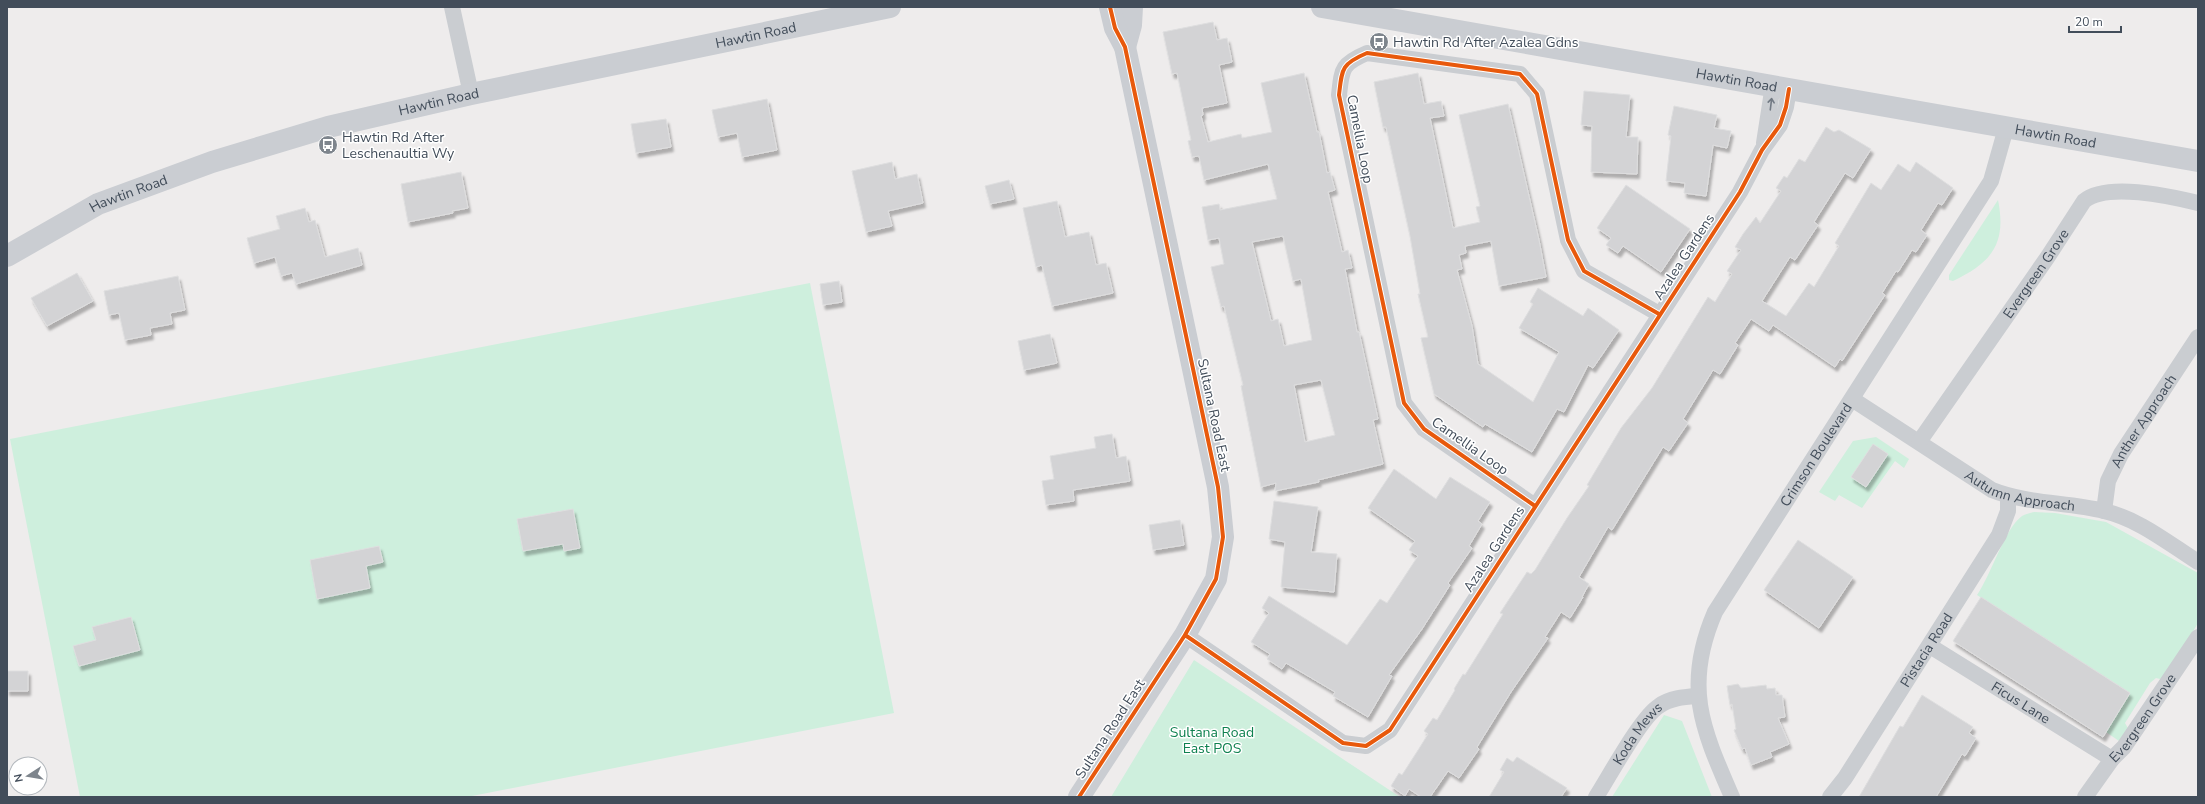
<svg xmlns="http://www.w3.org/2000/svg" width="2205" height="804" font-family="'Nunito Sans',sans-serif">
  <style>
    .green { fill: #ceefdd }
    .building { fill: #d3d3d5; stroke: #dededf; fill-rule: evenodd; filter: url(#shadow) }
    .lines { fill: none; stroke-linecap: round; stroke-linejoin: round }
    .street { stroke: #cacdd1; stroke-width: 16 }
    .secondary { stroke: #cacdd2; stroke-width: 22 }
    .cycleway-casing { stroke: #fff; stroke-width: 6 }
    .cycleway { stroke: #e8590c; stroke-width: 4 }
    .oneway { stroke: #727a84 }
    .labels { text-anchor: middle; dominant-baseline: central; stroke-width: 3; stroke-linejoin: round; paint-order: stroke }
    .street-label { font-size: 14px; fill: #424d5a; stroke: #fff }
    .poi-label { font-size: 14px; fill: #424d5a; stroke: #fff; text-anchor: start }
    .park-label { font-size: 14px; fill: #0e814f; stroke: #fff }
  </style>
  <defs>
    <filter id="shadow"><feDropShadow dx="2.5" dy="4.5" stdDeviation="1" flood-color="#0004"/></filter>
  </defs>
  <rect width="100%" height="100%" fill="#eeecec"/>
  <path class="green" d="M1998 200C2007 244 1991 263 1953 281L1949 280V275Z
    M810 283 894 713 467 797H80L10 439Z
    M1876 437 1909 459 1904 468 1895 461 1862 508 1839 495 1835 501 1819 492 1853 441Z
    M2034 512 2055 513 2106 522 2198 573V623L2164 680 2156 678 2150 683 2125 723 2129 730 2119 741 2106 732 2130 693 1977 595C1991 575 2005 528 2022 516 2025 514 2030 513 2034 512Z
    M1194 660 1400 797H1111Z
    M1664 715 1682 721 1712 797H1612Z"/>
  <path class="building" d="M1213 22 1217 40 1227 38 1232 62 1219 65 1227 103 1202 108 1203 115 1201 116 1208 142 1241 134 1242 138 1272 132 1261 83 1304 73 1317 132H1319L1327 173 1330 172 1335 190 1328 192 1336 226 1342 252 1348 250 1352 268 1345 269 1357 332H1359L1378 419 1373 420 1383 464 1318 480 1319 482 1275 491 1276 483 1261 487 1241 386 1243 385 1224 306 1221 307 1211 267 1224 264 1219 238 1208 240 1202 207 1219 204 1220 210 1277 199 1268 164 1204 180 1199 156 1192 157 1188 141 1191 140 1177 73 1172 74 1163 32ZM1283 236 1293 281 1301 279 1312 340 1284 346 1278 319 1271 321 1252 242ZM1321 380 1335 435 1305 442 1294 385Z
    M1418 73 1424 104 1441 101 1444 116 1430 118 1453 228 1480 222 1476 207 1480 206 1459 115 1508 104 1539 240 1546 277 1499 286 1491 241 1465 246 1466 253 1459 255 1462 269 1457 270 1472 326 1478 364 1533 402 1559 352 1519 328 1533 304 1530 302 1538 288 1583 316 1588 308 1619 330 1593 368 1588 365 1564 412 1557 409 1532 452 1485 424 1483 427 1434 394 1421 338 1428 337 1418 294H1420L1410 236 1386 127H1383L1374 82Z
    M1584 91 1630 95 1626 137H1638L1637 174 1591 172 1592 126 1581 125Z
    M767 99 777 150 742 157 737 133 718 137 712 110Z
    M1674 106 1717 115 1714 128 1731 131 1727 148 1713 145 1706 196 1684 193 1685 183 1666 181 1671 136 1668 135Z
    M666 119 671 147 636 153 631 124Z
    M1826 127 1834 132 1839 130 1871 149 1853 178 1845 173 1814 222 1818 225 1795 260 1790 257 1762 301 1786 316 1809 283 1814 287 1839 246 1835 243 1871 183 1881 190 1898 164 1910 172 1916 162 1953 188 1942 205 1938 203 1921 230 1927 235 1916 252 1912 250 1898 272 1896 271 1882 293 1885 295 1877 307 1842 361 1840 359 1835 367 1773 325 1769 331 1751 319 1735 343 1738 345 1720 374 1713 370 1683 419 1688 423 1669 451 1663 447 1612 530 1608 527 1579 577 1589 584 1582 597H1583L1570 618 1561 612 1545 637 1548 638 1511 692 1477 747 1479 749 1459 778 1448 771 1430 797H1421L1409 789 1405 796 1391 786 1399 773 1402 775 1420 747 1428 734 1424 731 1433 718 1437 720 1455 690 1454 689 1463 674 1465 675 1503 614 1500 613 1527 572 1531 574 1535 570 1567 518 1589 486 1587 485 1621 428 1652 388 1708 297 1715 302 1732 274 1727 271 1741 250 1735 247 1743 234 1756 217 1760 223 1781 191 1776 188 1784 176 1787 178 1799 159 1805 162Z
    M892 162 895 179 917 174 923 203 888 211 892 226 866 232 852 171Z
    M461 172 468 208 452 211 453 213 408 222 401 184Z
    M1009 180 1014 199 990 204 985 186Z
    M1626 185 1690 229 1661 272 1623 246 1618 253 1606 245 1611 238 1597 228Z
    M1057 201 1065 237 1089 232 1096 265 1106 263 1113 293 1052 306 1042 265 1036 267 1023 208Z
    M305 208 309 222 315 220 325 257 358 248 362 265 296 284 292 273 281 276 275 257 254 263 247 238 280 229 276 216Z
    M77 273 93 301 47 326 31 298Z
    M178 276 185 310 170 313 172 324 150 328 151 335 125 340 119 313 109 315 104 291Z
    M839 281 842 302 823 305 820 284Z
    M1050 334 1057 363 1024 370 1018 341Z
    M1112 434 1116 458 1126 456 1130 481 1073 490 1074 501 1046 505 1042 481 1054 479 1050 456 1096 448 1094 437Z
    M1873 444 1888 454 1866 487 1851 477Z
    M1394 469 1436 499 1450 477 1490 502 1478 521 1482 524 1469 546 1472 548 1448 583 1450 585 1422 629 1389 675 1392 676 1368 717 1333 696 1335 692 1286 663 1282 669 1267 659 1270 654 1251 642 1269 613 1262 608 1269 596 1347 645 1380 599 1387 603 1418 556 1409 550 1415 541 1368 508Z
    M1274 501 1318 507 1311 552 1337 554 1334 592 1281 587 1285 542 1269 539Z
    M573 509 580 548 564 551 563 544 523 551 517 519Z
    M1180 520 1184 545 1153 550 1149 525Z
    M1798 540 1853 577 1819 628 1764 590Z
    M379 546 383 562 366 566 370 588 317 599 310 560Z
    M1981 597 2130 693 2103 737 1953 641Z
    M131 617 140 650 79 666 73 646 96 640 92 627Z
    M7 671H28V691H7Z
    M1738 684 1741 688 1766 685 1767 689 1775 688 1776 695H1782L1785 717 1778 718 1789 744 1770 752 1772 757 1751 765 1745 748 1742 749 1734 730 1736 729 1732 704 1730 705 1727 686Z
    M1922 695 1973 727 1969 733 1976 738 1965 756 1962 754 1936 797H1859L1900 726 1903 727Z
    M1517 757 1567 788 1561 797H1489L1504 772 1500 770 1507 758 1513 762Z"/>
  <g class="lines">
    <g class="street">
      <path d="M452 7 471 94"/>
      <path d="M1764 143 1773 85"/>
      <path id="s1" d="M1852 399 1992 490C2027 504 2067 502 2104 511 2139 519 2168 543 2198 562"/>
      <path id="s2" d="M1919 442 2047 258 2084 201C2106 182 2170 196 2198 203"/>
      <path d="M1535 506 1424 429 1404 403 1339 95C1342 69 1341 64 1367 53L1520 74 1537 94 1568 240 1584 271 1659 314"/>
      <path id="s3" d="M2104 511 2108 481 2121 454 2198 337"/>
      <path d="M1185 635 1343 743 1366 746 1390 730 1740 192 1762 150 1780 125 1786 107 1789 89"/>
      <path id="s4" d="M1930 646 2112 759"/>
      <path id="s5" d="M1596 797C1609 777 1641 717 1659 706 1670 698 1684 697 1697 696"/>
      <path id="s6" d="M1732 797C1702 728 1683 686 1715 612L1991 181 2006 128"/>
      <path id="s7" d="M1830 797 1845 778 1999 535 2008 511V496"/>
      <path id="s8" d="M2085 797 2112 759 2124 747 2198 637"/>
    </g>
    <g class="secondary">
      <path id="s9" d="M1322 7 2198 161"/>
      <path d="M1125 47 1131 25 1132 7"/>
      <path id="s10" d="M7 256 98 204 212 162 328 127 471 94 890 7"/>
      <path d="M1079 797 1185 635 1216 579 1223 537 1218 487 1125 47 1115 28 1110 7"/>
    </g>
    <defs>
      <path id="cycleway" d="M1535 506 1424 429 1404 403 1339 95C1342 69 1341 64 1367 53L1520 74 1537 94 1568 240 1584 271 1659 314
        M1185 635 1343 743 1366 746 1390 730 1740 192 1762 150 1780 125 1786 107 1789 89
        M1079 797 1185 635 1216 579 1223 537 1218 487 1125 47 1115 28 1110 7"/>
    </defs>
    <use href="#cycleway" class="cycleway-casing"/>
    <use href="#cycleway" class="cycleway"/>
  </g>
  <defs><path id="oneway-shaft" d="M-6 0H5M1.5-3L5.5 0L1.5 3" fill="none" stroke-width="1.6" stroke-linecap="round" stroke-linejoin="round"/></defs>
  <use class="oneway" href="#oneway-shaft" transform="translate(1771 104) rotate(-83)"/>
  <defs>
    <symbol id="bus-disc" viewBox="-11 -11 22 22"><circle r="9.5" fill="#7e858d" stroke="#fff"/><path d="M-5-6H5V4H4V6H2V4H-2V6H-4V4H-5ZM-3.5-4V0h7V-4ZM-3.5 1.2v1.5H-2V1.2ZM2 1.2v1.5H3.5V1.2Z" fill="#fff"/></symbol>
  </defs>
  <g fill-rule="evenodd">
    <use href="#bus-disc" x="1368" y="31" width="22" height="22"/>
    <use href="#bus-disc" x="317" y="134" width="22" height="22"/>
  </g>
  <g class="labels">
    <g class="street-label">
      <text stroke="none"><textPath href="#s10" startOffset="785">Hawtin Road</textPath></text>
      <text stroke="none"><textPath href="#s9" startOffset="421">Hawtin Road</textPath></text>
      <text stroke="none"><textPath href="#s10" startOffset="461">Hawtin Road</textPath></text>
      <text stroke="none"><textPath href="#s9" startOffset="745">Hawtin Road</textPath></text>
      <text transform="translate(1360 139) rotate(79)">Camellia Loop</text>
      <text stroke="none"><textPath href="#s10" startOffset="137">Hawtin Road</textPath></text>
      <text transform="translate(1684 257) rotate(-57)">Azalea Gardens</text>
      <text stroke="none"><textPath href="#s2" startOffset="205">Evergreen Grove</textPath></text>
      <text transform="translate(1214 415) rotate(78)">Sultana Road East</text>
      <text stroke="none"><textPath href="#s3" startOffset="100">Anther Approach</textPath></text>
      <text transform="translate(1470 446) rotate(35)">Camellia Loop</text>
      <text stroke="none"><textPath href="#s6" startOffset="380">Crimson Boulevard</textPath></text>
      <text stroke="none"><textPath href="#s1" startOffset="194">Autumn Approach</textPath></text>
      <text transform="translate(1494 549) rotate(-57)">Azalea Gardens</text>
      <text stroke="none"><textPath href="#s7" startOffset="176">Pistacia Road</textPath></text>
      <text stroke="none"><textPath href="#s4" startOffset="107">Ficus Lane</textPath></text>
      <text stroke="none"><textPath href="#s8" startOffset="98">Evergreen Grove</textPath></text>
      <text transform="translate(1110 729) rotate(-57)">Sultana Road East</text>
      <text stroke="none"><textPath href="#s5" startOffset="76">Koda Mews</textPath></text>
    </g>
    <g class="poi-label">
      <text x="1393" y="42">Hawtin Rd After Azalea Gdns</text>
      <text x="342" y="137">Hawtin Rd After<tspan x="342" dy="16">Leschenaultia Wy</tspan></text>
    </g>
    <g class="park-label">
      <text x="1212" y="732">Sultana Road<tspan x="1212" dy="16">East POS</tspan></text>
    </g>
  </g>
  <rect width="2205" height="804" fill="none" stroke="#424d5a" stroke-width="16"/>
  <g transform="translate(28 776) rotate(258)"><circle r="19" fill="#ffffff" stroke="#b3b8bd"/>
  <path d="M0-3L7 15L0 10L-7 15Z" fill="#7e858d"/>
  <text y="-6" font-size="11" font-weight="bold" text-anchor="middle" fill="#424d5a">N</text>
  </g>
  <path d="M2069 26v6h52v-6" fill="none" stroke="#424d5a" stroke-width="2"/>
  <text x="2075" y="26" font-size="12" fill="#424d5a" stroke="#ffffff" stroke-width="3" paint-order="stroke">20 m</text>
</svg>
